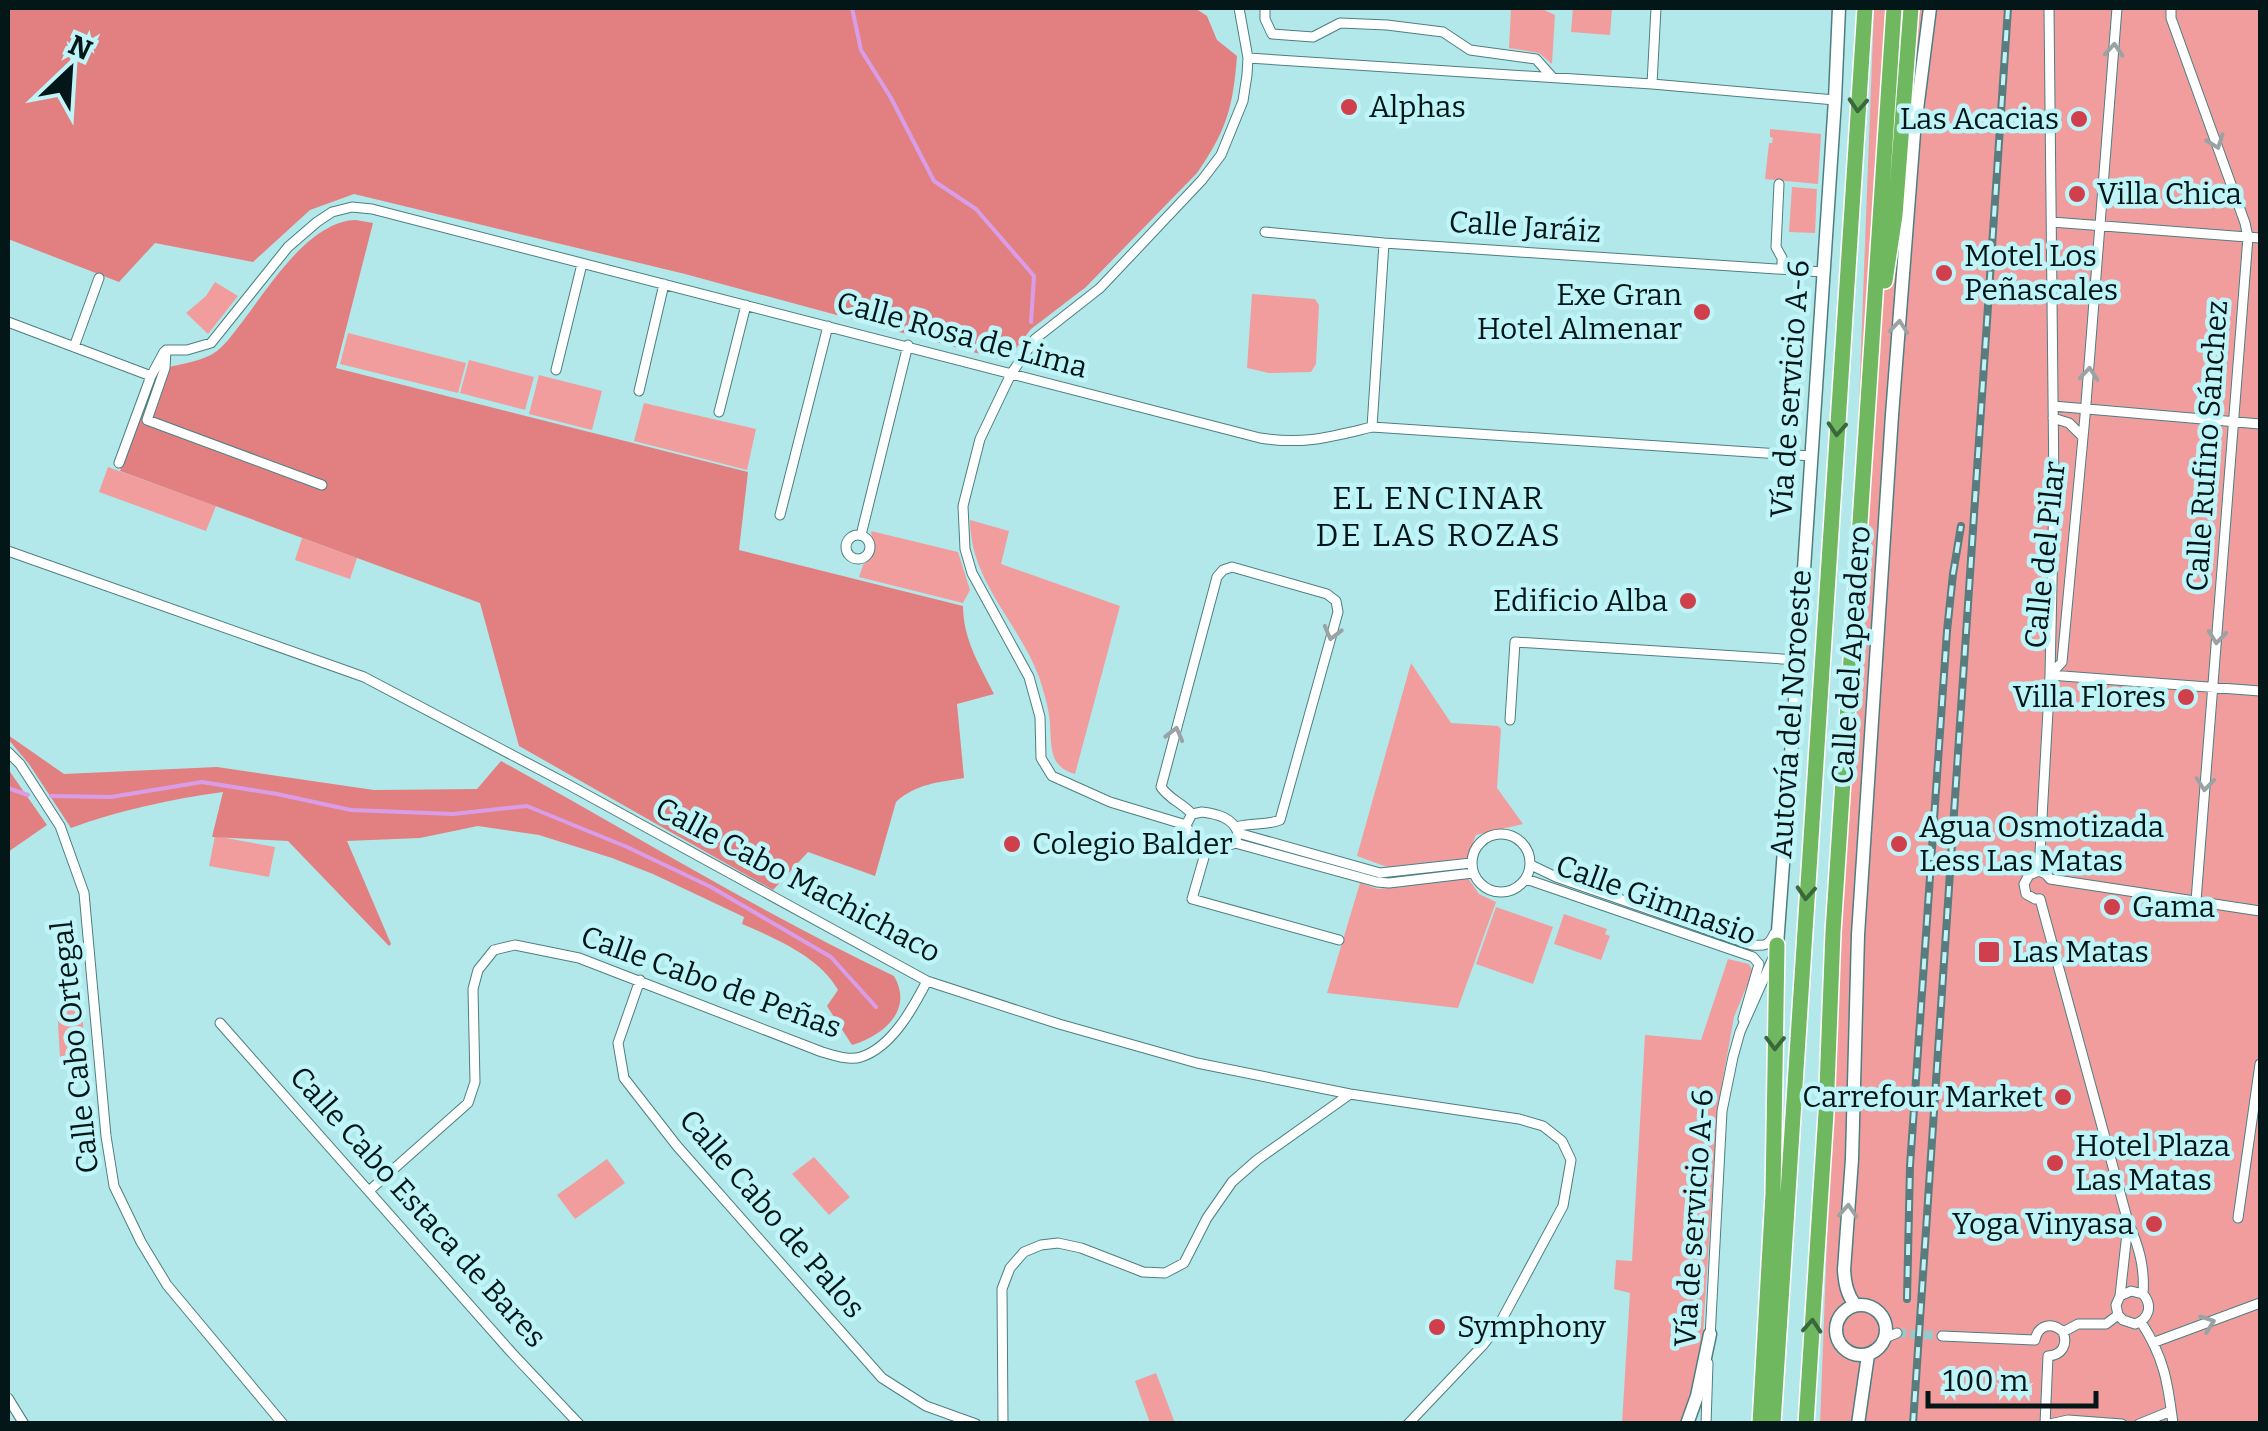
<svg xmlns="http://www.w3.org/2000/svg" width="2268" height="1431" font-family="Bitter,serif">
  <style>
    .green { fill: #f29d9d }
    .forest { fill: #e28081 }
    .lines { fill: none; stroke-linecap: round; stroke-linejoin: round }
    .stream { stroke: #d99de7; stroke-width: 4 }
    .street-tunnel { stroke: #98c9ca; stroke-width: 9; stroke-dasharray: 9 4.5; stroke-linecap: butt }
    .street-casing { stroke: #4c7f81; stroke-width: 11 }
    .secondary-casing { stroke: #4c7f81; stroke-width: 15 }
    .highway-casing { stroke: #fff; stroke-width: 18 }
    .street { stroke: #fff; stroke-width: 9 }
    .secondary { stroke: #fff; stroke-width: 12 }
    .highway { stroke: #70b860; stroke-width: 15 }
    .rail-casing { stroke: #597d7f; stroke-width: 8 }
    .rail { stroke: #bff5f8; stroke-width: 4; stroke-dasharray: 11; stroke-linecap: butt }
    .oneway { stroke: #9aa2a3 }
    .oneway2 { stroke: #3a683c }
    .poi-dot { fill: #cf3f4c; stroke: #bff5f8; stroke-width: 4 }
    .labels { text-anchor: middle; dominant-baseline: central; stroke-width: 9; stroke-linejoin: round; paint-order: stroke }
    .poi-label { font-size: 30px; fill: #031718; stroke: #bff5f8; text-anchor: start }
    .street-label { font-size: 30px; fill: #031718; stroke: #bff5f8 }
    .neighbourhood-label { font-size: 32px; letter-spacing: 2.5px; fill: #031718; stroke: #bff5f8 }
  </style>
  <rect width="100%" height="100%" fill="#b2e8ea"/>
  <path class="green" d="M1511 8H1540L1555 15 1552 64 1539 53 1509 48Z
    M1573 8H1612L1610 35 1571 32Z
    M1874 8H2260V1423L1820 1424Z
    M1770 129 1821 134 1818 184 1765 179 1769 143H1772L1773 138 1770 137Z
    M1792 187 1817 189 1815 233 1789 232Z
    M215 282 238 296 208 334 186 313 206 296Z
    M1252 294 1315 299 1319 305 1316 364 1311 372 1269 373 1247 368Z
    M348 333 466 363 458 393 340 364Z
    M469 360 534 377 525 410 460 393Z
    M539 375 602 391 592 430 529 414Z
    M644 403 756 429 747 470 634 441Z
    M108 467 216 506 206 531 99 492Z
    M970 520 1009 531 1001 564 1120 606 1075 774C1045 766 1053 739 1049 715 1047 702 1043 689 1039 677 1019 623 970 581 970 520Z
    M871 531 958 552 970 590 963 603 859 577 863 565 874 554Z
    M302 538 357 558 350 579 295 560Z
    M1411 663 1451 723 1498 726 1501 729 1497 788 1523 824 1476 835 1467 858 1387 867 1357 856Z
    M215 836 275 847 269 877 209 866Z
    M1468 878 1479 894 1496 902 1458 1008 1327 993 1360 883 1378 889Z
    M1496 907 1553 927 1533 984 1476 964Z
    M1564 914 1607 929 1605 934 1610 936 1601 960 1554 944Z
    M1728 959 1749 964 1753 971 1734 1017 1718 1106 1702 1348 1682 1423H1622L1630 1293 1614 1289 1616 1260 1632 1261 1645 1035 1701 1040Z
    M57 1006 82 1007 85 1056 60 1057Z
    M814 1157 850 1197 829 1215 792 1174Z
    M607 1159 625 1183 575 1219 557 1195Z
    M1156 1373 1175 1423H1150L1135 1381Z"/>
  <path class="forest" d="M8 8H1195L1207 16 1217 40 1237 56C1233 107 1227 130 1197 173L1086 287 1031 329 1006 361 685 274 354 194 310 210 253 262 155 243 119 282 8 239Z
    M356 220 373 223 336 368 748 472 739 550 963 606C963 639 980 666 994 694L957 704 964 778C940 782 915 784 896 802L875 876 808 852 773 890 519 746 480 603 120 471 158 367 165 368C181 364 204 361 217 351 227 343 235 331 243 321 269 287 309 221 356 220Z
    M8 735 64 774 217 767 374 790 477 789 501 761C632 833 759 912 894 976 914 1010 883 1036 852 1045L827 1006 838 990C820 957 775 938 742 924L744 917 653 874 612 858 539 835 478 826 420 838 347 841 391 944 389 946 288 841 212 837 223 792C172 799 120 810 71 828L29 764 8 739Z
    M8 769 47 825 8 852Z"/>
  <g class="lines">
    <path class="stream" d="M852 8 861 50 891 98 934 181 976 209 1034 276 1031 322
      M8 788 28 795
      M51 796 111 797 202 782 277 794 351 810 453 814 527 806 627 847 711 887 831 957 876 1007"/>
    <path class="street-tunnel" d="M1897 1333 1942 1336"/>
    <defs>
      <path id="street" d="M1265 8V19L1272 34 1313 37 1340 23 1387 25 1443 32 1470 50 1536 59 1552 77
        M2171 8V18L2245 223 2248 237 2196 901
        M1248 58 1652 84 1835 100
        M1652 84 1656 8
        M1779 184 1776 247 1782 258V269
        M2052 222 2260 238
        M1265 232 1384 243 1823 272
        M8 322 151 376 164 352
        M74 347 99 278
        M166 350H187L211 343 288 247 317 222 332 212 352 207 372 209 1260 438C1304 445 1330 437 1372 427L1811 456
        M166 350 165 368 147 420 322 485
        M556 370 582 264
        M639 391 664 284
        M2053 406 2260 424
        M719 412 746 305
        M2053 418 2069 423 2082 436
        M1372 427 1384 243
        M119 463 151 376
        M780 515 828 326
        M846 547a12 12 0 1 1 24 0a12 12 0 1 1-24 0Z
        M861 535 908 345
        M8 551 364 677 569 785 927 981 1059 1024 1197 1063 1350 1094 1519 1119 1543 1126 1562 1141 1571 1160 1563 1206 1500 1323 1483 1345 1408 1424
        M2050 675 2062 662 2085 416 2117 8
        M2050 675 2260 691
        M1510 720 1515 642 1798 660
        M8 752 20 764 60 826 84 893 106 1136 114 1186 141 1242 167 1285 283 1424
        M1202 812C1218 814 1233 818 1238 833L1235 843C1214 852 1194 847 1186 825L1192 814Z
        M1192 814C1181 802 1170 800 1161 787L1217 577 1223 570 1232 567 1327 594 1336 601 1338 612 1280 820C1265 826 1252 822 1236 827
        M1186 825 1110 802 1052 776 1041 758 1040 717 1029 677 972 573 965 549 963 506 980 439 1011 374 1035 339 1100 288 1202 180 1221 155 1243 101 1247 75 1248 58 1239 8
        M1238 833 1380 873 1471 863
        M1472 863a29 29 0 1 1 58 0a29 29 0 1 1-58 0Z
        M1235 843 1377 882 1389 883 1473 873
        M1207 847 1192 899 1339 940
        M1531 865 1556 877 1752 945C1764 946 1769 946 1774 934
        M2039 871 2050 675 2054 492 2049 8
        M2039 871 2046 874 2050 879 2260 911
        M2039 871 2029 875 2024 884 2026 894 2035 899H2040
        M1526 879 1753 957 1759 964 1743 1019
        M2040 899 2128 1222C2139 1246 2145 1268 2143 1294
        M640 980 618 1043 624 1078 677 1146 882 1378 926 1406 976 1424
        M220 1023 511 1352 579 1424
        M370 1190 468 1103 475 1082 473 989 478 970 494 950 515 945 579 958 822 1052C833 1055 849 1061 861 1057 892 1047 913 1008 927 981
        M2238 1218 2260 1064
        M2118 1315 2116 1305 2120 1296 2128 1224
        M2118 1315 2123 1320 2135 1324C2149 1319 2153 1306 2143 1294L2131 1291 2120 1296
        M2141 1322C2164 1357 2168 1383 2173 1424
        M2063 1332 2078 1324H2106L2118 1315
        M1942 1336 2035 1340
        M1710 1338 1722 1111 1733 1057 1740 1032 1773 958
        M1885 1338 1897 1333
        M2035 1340C2038 1325 2052 1321 2063 1332
        M2155 1342 2260 1303
        M2048 1356C2062 1355 2068 1345 2063 1332
        M8 1398 24 1424
        M1003 1424 1002 1289 1010 1268 1024 1252 1041 1245 1058 1243 1081 1248 1143 1272 1165 1273 1184 1263 1207 1218 1232 1182 1257 1160 1350 1094
        M1706 1424 1708 1363
        M2045 1424 2048 1356
        M2050 1424 2068 1420 2122 1424
        M2139 1424 2171 1411"/>
      <path id="secondary" d="M1777 945 1798 660 1835 100 1839 8
        M1836 1330a25 25 0 1 1 50 0a25 25 0 1 1-50 0Z
        M1855 1305C1847 1294 1845 1284 1844 1270L1852 1159 1858 935 1892 415 1914 133 1930 8
        M1687 1424 1697 1396 1710 1334
        M1858 1424 1868 1355"/>
      <path id="highway" d="M1885 281 1895 215 1911 8
        M1760 1424 1773 1194 1777 945
        M1773 1424 1865 8
        M1806 1424 1826 1113 1833 932 1894 8"/>
    </defs>
    <use href="#street" class="street-casing"/>
    <use href="#secondary" class="secondary-casing"/>
    <use href="#highway" class="highway-casing"/>
    <use href="#street" class="street"/>
    <use href="#secondary" class="secondary"/>
    <use href="#highway" class="highway"/>
    <defs>
      <path id="rail" d="M1907 1299 1910 1166 1947 631 1953 574 1961 526
        M1913 1424 2008 8"/>
    </defs>
    <use href="#rail" class="rail-casing"/>
    <use href="#rail" class="rail"/>
  </g>
  <defs><path id="oneway-chevron" d="M-2-3.5L2.5 0L-2 3.5" fill="none" stroke-width="1.6" stroke-linecap="round" stroke-linejoin="round" transform="scale(2.5)"/></defs>
  <g class="oneway">
    <use href="#oneway-chevron" transform="translate(2114 50) rotate(-86)"/>
    <use href="#oneway-chevron" transform="translate(2216 142) rotate(70)"/>
    <use href="#oneway-chevron" transform="translate(1899 327) rotate(-85)"/>
    <use href="#oneway-chevron" transform="translate(2089 374) rotate(-85)"/>
    <use href="#oneway-chevron" transform="translate(1332 633) rotate(105)"/>
    <use href="#oneway-chevron" transform="translate(2217 637) rotate(96)"/>
    <use href="#oneway-chevron" transform="translate(1175 734) rotate(-75)"/>
    <use href="#oneway-chevron" transform="translate(2205 784) rotate(95)"/>
    <use href="#oneway-chevron" transform="translate(1848 1211) rotate(-86)"/>
    <use href="#oneway-chevron" transform="translate(2208 1323) rotate(-20)"/>
  </g>
  <g class="oneway2">
    <use href="#oneway-chevron" transform="translate(1858 105) rotate(94)"/>
    <use href="#oneway-chevron" transform="translate(1837 429) rotate(94)"/>
    <use href="#oneway-chevron" transform="translate(1806 893) rotate(94)"/>
    <use href="#oneway-chevron" transform="translate(1775 1043) rotate(91)"/>
    <use href="#oneway-chevron" transform="translate(1812 1326) rotate(-86)"/>
  </g>
  <g class="poi-dot">
    <circle cx="1349" cy="107" r="10"/>
    <circle cx="2079" cy="119" r="10"/>
    <circle cx="2077" cy="194" r="10"/>
    <circle cx="1944" cy="273" r="10"/>
    <circle cx="1702" cy="312" r="10"/>
    <circle cx="1688" cy="601" r="10"/>
    <circle cx="2186" cy="697" r="10"/>
    <circle cx="1012" cy="844" r="10"/>
    <circle cx="1899" cy="844" r="10"/>
    <circle cx="2112" cy="907" r="10"/>
    <rect x="1977" y="940" width="24" height="24" rx="5"/>
    <circle cx="2063" cy="1097" r="10"/>
    <circle cx="2055" cy="1163" r="10"/>
    <circle cx="2154" cy="1224" r="10"/>
    <circle cx="1437" cy="1327" r="10"/>
  </g>
  <g class="labels">
    <g class="poi-label">
      <text x="1369" y="107">Alphas</text>
      <text x="2059" y="119" text-anchor="end">Las Acacias</text>
      <text x="2097" y="194">Villa Chica</text>
      <text x="1964" y="256">Motel Los<tspan x="1964" dy="34">Peñascales</tspan></text>
      <text x="1682" y="295" text-anchor="end">Exe Gran<tspan x="1682" dy="34">Hotel Almenar</tspan></text>
      <text x="1668" y="601" text-anchor="end">Edificio Alba</text>
      <text x="2166" y="697" text-anchor="end">Villa Flores</text>
      <text x="1919" y="827">Agua Osmotizada<tspan x="1919" dy="34">Less Las Matas</tspan></text>
      <text x="1032" y="844">Colegio Balder</text>
      <text x="2132" y="907">Gama</text>
      <text x="2012" y="952">Las Matas</text>
      <text x="2043" y="1097" text-anchor="end">Carrefour Market</text>
      <text x="2075" y="1146">Hotel Plaza<tspan x="2075" dy="34">Las Matas</tspan></text>
      <text x="2134" y="1224" text-anchor="end">Yoga Vinyasa</text>
      <text x="1457" y="1327">Symphony</text>
    </g>
    <g class="street-label">
      <text transform="translate(1525 227) rotate(4)">Calle Jaráiz</text>
      <text transform="translate(962 335) rotate(15)">Calle Rosa de Lima</text>
      <text transform="translate(1790 389) rotate(-86)">Vía de servicio A-6</text>
      <text transform="translate(2207 446) rotate(-86)">Calle Rufino Sánchez</text>
      <text transform="translate(2045 555) rotate(-84)">Calle del Pilar</text>
      <text transform="translate(1851 655) rotate(-86)">Calle del Apeadero</text>
      <text transform="translate(1791 714) rotate(-86)">Autovía del Noroeste</text>
      <text transform="translate(798 880) rotate(28)">Calle Cabo Machichaco</text>
      <text transform="translate(1656 900) rotate(20)">Calle Gimnasio</text>
      <text transform="translate(711 982) rotate(20)">Calle Cabo de Peñas</text>
      <text transform="translate(75 1047) rotate(-96)">Calle Cabo Ortegal</text>
      <text transform="translate(418 1207) rotate(48)">Calle Cabo Estaca de Bares</text>
      <text transform="translate(772 1214) rotate(49)">Calle Cabo de Palos</text>
      <text transform="translate(1694 1218) rotate(-86)">Vía de servicio A-6</text>
    </g>
    <g class="neighbourhood-label">
      <text x="1439" y="498">EL ENCINAR<tspan x="1439" dy="37">DE LAS ROZAS</tspan></text>
    </g>
  </g>
  <rect width="2268" height="1431" fill="none" stroke="#031718" stroke-width="20"/>
  <g transform="translate(70 70) rotate(25)" stroke="#bff5f8" stroke-width="8" paint-order="stroke">
  <path d="M0-8L18 38L0 25L-18 38Z" fill="#031718"/>
  <text y="-15" font-size="28" font-weight="bold" text-anchor="middle" fill="#031718">N</text>
  </g>
  <path d="M1928 1391v15h168v-15" fill="none" stroke="#031718" stroke-width="5"/>
  <text x="1943" y="1391" font-size="30" fill="#031718" stroke="#bff5f8" stroke-width="8" paint-order="stroke">100 m</text>
</svg>
